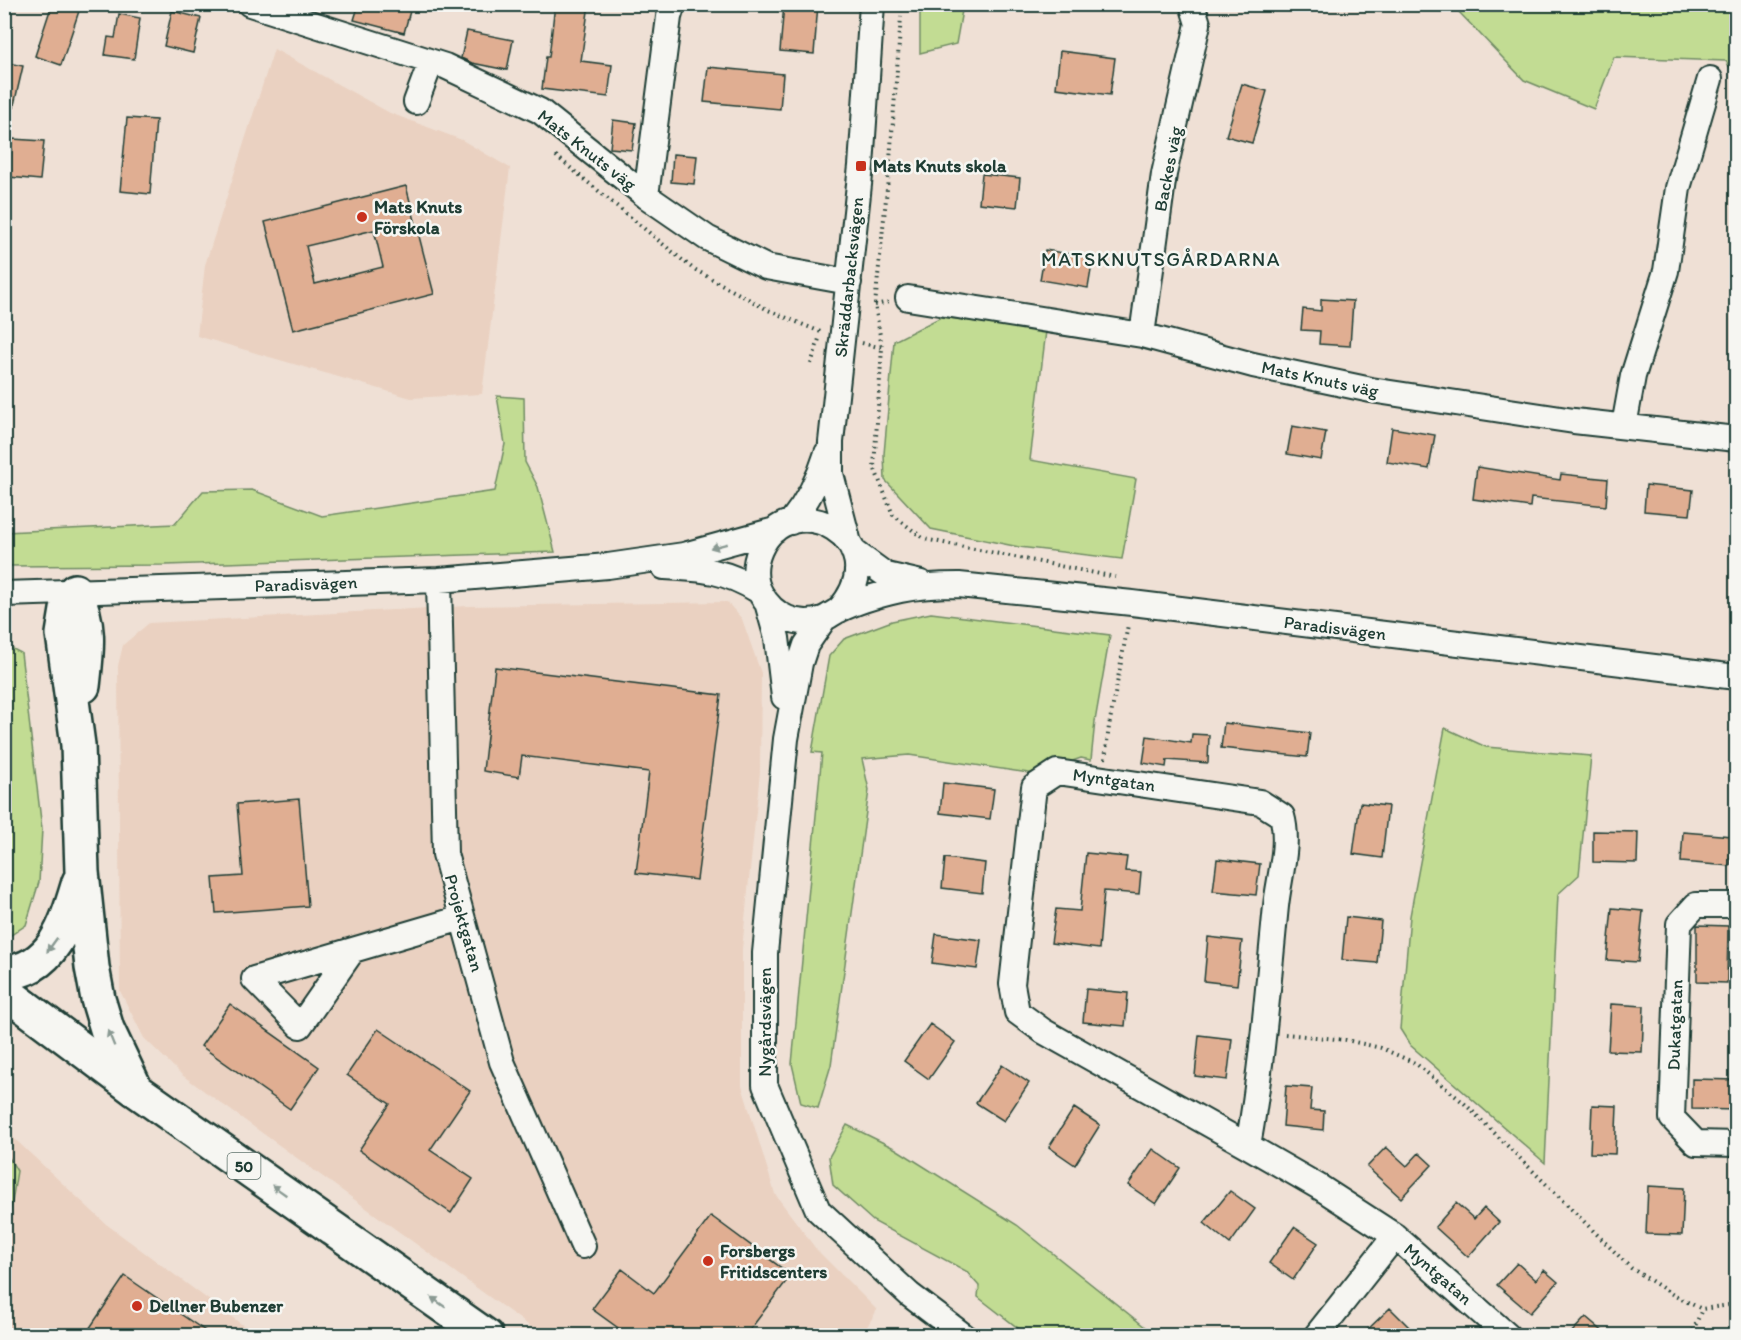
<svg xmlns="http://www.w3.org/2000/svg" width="1741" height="1340" font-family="Itim,sans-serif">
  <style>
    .built { fill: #ead1c1 }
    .green { fill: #c2dc93; stroke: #708c64; stroke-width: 1.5 }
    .building { fill: #e0ae92; stroke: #1f3d34; stroke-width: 1.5; fill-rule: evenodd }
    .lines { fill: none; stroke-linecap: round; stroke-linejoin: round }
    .minor-casing { stroke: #1f3d34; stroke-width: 28 }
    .highway-casing { stroke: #1f3d34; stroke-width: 38 }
    .path { stroke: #1f3d34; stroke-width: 4; stroke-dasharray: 1.5 4.5; stroke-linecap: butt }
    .minor { stroke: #f6f6f2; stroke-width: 24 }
    .highway { stroke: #f6f6f2; stroke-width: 33 }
    .oneway { fill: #8a9a93 }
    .poi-dot { fill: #c8321e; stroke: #f6f6f2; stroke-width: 2 }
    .labels { text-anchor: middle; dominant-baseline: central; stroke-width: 5; stroke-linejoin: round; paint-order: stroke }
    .shield { fill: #f6f6f2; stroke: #60746d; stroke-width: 1.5 }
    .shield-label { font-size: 16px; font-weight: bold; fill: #1f3d34 }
    .street-label { font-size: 18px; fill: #1f3d34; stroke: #f6f6f2 }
    .poi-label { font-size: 18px; font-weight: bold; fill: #1f3d34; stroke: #f6f6f2; text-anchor: start }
    .neighbourhood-label { font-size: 20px; letter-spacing: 1.5px; fill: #1f3d34; stroke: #f6f6f2 }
  </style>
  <rect width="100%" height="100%" fill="#efe0d5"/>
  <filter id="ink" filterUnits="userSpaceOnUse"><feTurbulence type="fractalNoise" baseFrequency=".0167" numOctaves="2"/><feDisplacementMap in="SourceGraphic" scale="12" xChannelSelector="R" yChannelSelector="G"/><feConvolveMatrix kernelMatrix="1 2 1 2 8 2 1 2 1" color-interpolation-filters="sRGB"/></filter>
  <g filter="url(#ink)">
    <path class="built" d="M274 49 390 113 462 140 510 168 482 394 411 398 197 336 205 265Z
      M727 602 742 619 761 673 760 772 742 949V1086L775 1194 816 1249 877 1310 862 1335H542L182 1075 144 1038 120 991 118 666 123 645 149 623 468 606Z
      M4 1129 106 1224 256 1335H5Z"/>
    <path class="green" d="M920 5H963L956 44 920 53Z
      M1458 5H1736V78L1726 61 1614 57 1594 109 1524 80 1458 11Z
      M941 317 1046 331 1030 460 1136 479 1122 559 1019 547 931 529 885 480 884 454 894 341Z
      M497 396 524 398 525 462 538 487 555 552 166 565 5 566V532L175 524 203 491 252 490 322 516 495 491 505 444Z
      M931 613 1110 635 1095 721 1091 760 1081 758 1035 774 909 755 862 759 869 790 831 1065 818 1108 801 1103 792 1064 822 753 812 752 829 656 844 639 892 621Z
      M5 645 21 653 42 829 39 882 26 925 5 939Z
      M1445 728 1486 747 1591 756 1579 875 1558 894 1545 1163 1410 1045 1400 1029 1410 916Z
      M847 1125 896 1149 1017 1225 1155 1335H1027L978 1297 979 1286 966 1271 873 1221 833 1185 829 1157Z
      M5 1151 17 1171 5 1246Z"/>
    <path class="building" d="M52 4H68L80 8 61 65 35 56Z
      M359 4H385L410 11 404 33 354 20Z
      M555 4H589L581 61 612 65 608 97 542 89 546 57H549Z
      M784 4H818L814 54 780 51Z
      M172 11 201 18 193 53 164 46Z
      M119 14 140 18 134 59 105 55 108 37 115 38Z
      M467 31 513 40 507 70 472 63 461 58Z
      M1060 51 1115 58 1110 95 1056 88Z
      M4 62 23 66 11 118 4 117Z
      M708 67 783 74 780 109 704 102Z
      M1242 84 1267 91 1252 143 1226 136Z
      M127 118 156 120 150 194 120 191Z
      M613 120 636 123 632 150 610 148Z
      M12 139 44 141 40 180 9 177Z
      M673 154 697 156 694 184 671 182Z
      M982 174 1020 178 1017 207 979 203Z
      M406 186 434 294 293 330 265 222ZM374 230 383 267 315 284 306 246Z
      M1045 250 1093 258 1088 288 1040 280Z
      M1321 299 1353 301 1350 346 1319 344 1320 331 1301 330 1303 309 1321 311Z
      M1292 426 1326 432 1321 460 1287 454Z
      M1392 428 1435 435 1429 469 1387 462Z
      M1477 467 1560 480 1561 474 1608 479 1606 506 1531 498 1530 507 1473 499Z
      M1646 485 1693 490 1690 515 1644 511Z
      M495 667 721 695 697 880 636 873 649 772 522 756 519 777 483 771Z
      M1224 723 1310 733 1307 757 1221 748Z
      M1192 734 1209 735 1208 763 1167 760 1166 767 1143 763 1147 736 1191 743Z
      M943 783 994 789 990 819 940 813Z
      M299 799 308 906 216 913 213 878 243 876 237 804Z
      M1360 803 1388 806 1382 858 1353 854Z
      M1593 831 1638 832 1637 863 1593 862Z
      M1683 832 1732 836 1730 866 1681 862Z
      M1086 853 1127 857 1125 871 1141 872 1139 894 1104 891 1099 949 1051 943 1056 909 1080 911Z
      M945 858 985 863 982 893 942 888Z
      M1217 859 1260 864 1256 895 1213 891Z
      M1612 908 1643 911 1638 962 1607 960Z
      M1346 917 1381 921 1377 963 1342 960Z
      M1697 925 1728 926 1727 983 1697 982Z
      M936 934 981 940 977 969 932 963Z
      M1208 937 1242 941 1237 985 1204 981Z
      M1086 989 1128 993 1125 1026 1083 1022Z
      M230 1004 319 1067 290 1109 201 1046Z
      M1611 1004 1644 1006 1642 1052 1608 1051Z
      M930 1024 955 1042 929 1079 904 1061Z
      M378 1029 470 1091 430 1150 473 1179 451 1213 359 1150 390 1104 347 1075Z
      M1199 1035 1232 1039 1227 1080 1195 1076Z
      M1002 1065 1029 1083 1004 1121 976 1103Z
      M1692 1079 1737 1080V1110L1692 1109Z
      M1286 1086 1312 1088 1310 1110 1324 1111 1323 1130 1283 1126Z
      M1592 1105 1617 1106 1615 1154 1590 1153Z
      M1074 1108 1100 1125 1075 1165 1049 1147Z
      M1386 1147 1407 1166 1419 1153 1432 1165 1401 1198 1367 1167Z
      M1153 1149 1180 1168 1156 1204 1128 1185Z
      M1648 1186 1684 1188 1682 1235 1646 1234Z
      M1230 1191 1255 1209 1230 1244 1204 1223Z
      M1456 1203 1474 1219 1484 1208 1499 1222 1468 1257 1435 1227Z
      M711 1216 791 1275 746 1335H628L592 1309 622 1269 654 1293Z
      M1294 1227 1318 1243 1293 1280 1269 1263Z
      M1517 1263 1536 1280 1544 1270 1558 1282 1530 1313 1497 1285Z
      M125 1276 211 1335H85Z
      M1390 1308 1417 1335H1362Z
      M1586 1317 1607 1335H1569Z"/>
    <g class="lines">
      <defs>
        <path id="minor" d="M250 4 445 66 540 111 646 196 707 238 766 267 849 282
          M416 102 431 62
          M646 196 669 17 673 4
          M908 298 1142 335 1253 365 1371 390 1574 421 1736 439
          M1142 335 1164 174 1198 24 1192 4
          M1624 426 1633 376 1666 271 1678 188 1710 79
          M791 522C808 501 819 479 827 453
          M849 543 831 474V442L861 166 872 4
          M853 551 886 575 921 583
          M664 567C703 569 725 570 759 591
          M439 580 445 854 502 1062 583 1246
          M4 594 439 580 608 566 684 555 775 530
          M768 606 777 638 784 697
          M839 610C900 540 790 482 760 550 754 564 753 580 761 594 773 616 798 628 823 619 828 617 833 613 839 610 855 602 882 594 900 590 919 586 939 585 959 585L1132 603 1736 677
          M824 619 806 645 800 663 786 739 765 953V1085L818 1210 910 1295 964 1336
          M1736 905H1696L1679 924 1672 1118 1696 1143 1736 1144
          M353 950 300 1026 254 979 462 918
          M1248 1146 1043 1031 1017 1012 1012 984 1034 787 1057 772 1260 802 1282 816C1290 844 1279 877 1276 906 1268 986 1262 1067 1248 1146L1321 1188 1395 1236 1508 1336
          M1316 1336 1395 1236"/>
        <path id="highway" d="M75 591 67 610 63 634 78 745 82 872 92 967 98 999 107 1029 134 1086
          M75 591C91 625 87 650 83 686
          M4 973C54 970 67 922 79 882
          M4 991 136 1090 486 1336"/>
      </defs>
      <use href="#minor" class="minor-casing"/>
      <use href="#highway" class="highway-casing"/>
      <path class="path" d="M902 4 890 160 875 305 882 348 874 467 893 515 924 539 1115 577
        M556 156 692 268 768 310 823 333
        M875 305 889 302
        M862 343 882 348
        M811 364 819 339
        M1105 759 1109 726 1128 625
        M1285 1034 1346 1040 1381 1048 1415 1063 1464 1103 1631 1268 1675 1296 1702 1309 1736 1304
        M1691 1336 1702 1309"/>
      <use href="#minor" class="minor"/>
      <use href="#highway" class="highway"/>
    </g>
    <defs><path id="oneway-solid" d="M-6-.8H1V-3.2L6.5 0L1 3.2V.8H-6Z" transform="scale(1.5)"/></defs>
    <g class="oneway">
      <use href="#oneway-solid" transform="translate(719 546) rotate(165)"/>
      <use href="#oneway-solid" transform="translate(52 945) rotate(126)"/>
      <use href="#oneway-solid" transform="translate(111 1038) rotate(-112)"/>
      <use href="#oneway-solid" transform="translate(279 1190) rotate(-145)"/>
      <use href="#oneway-solid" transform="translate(438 1302) rotate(-145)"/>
    </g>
  </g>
  <g class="poi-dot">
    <rect x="855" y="160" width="12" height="12" rx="3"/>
    <circle cx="362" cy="217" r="6"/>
    <circle cx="708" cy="1261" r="6"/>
    <circle cx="137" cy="1306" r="6"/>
  </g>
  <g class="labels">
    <rect class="shield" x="227.5" y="1153" width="33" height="26" rx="4.5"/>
    <g class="shield-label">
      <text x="244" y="1166">50</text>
    </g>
    <g class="street-label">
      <text transform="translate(587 150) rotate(38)">Mats Knuts väg</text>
      <text transform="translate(1168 169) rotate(-79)">Backes väg</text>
      <text transform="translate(849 277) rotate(-84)">Skräddarbacksvägen</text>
      <text transform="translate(1320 379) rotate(12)">Mats Knuts väg</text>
      <text transform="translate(306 584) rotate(-2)">Paradisvägen</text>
      <text transform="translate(1335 628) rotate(7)">Paradisvägen</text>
      <text transform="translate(1114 780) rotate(8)">Myntgatan</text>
      <text transform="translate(464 923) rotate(74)">Projektgatan</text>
      <text transform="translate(765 1022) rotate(-90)">Nygårdsvägen</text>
      <text transform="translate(1675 1025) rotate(-88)">Dukatgatan</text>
      <text transform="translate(1438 1274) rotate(41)">Myntgatan</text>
    </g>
    <g class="poi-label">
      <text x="873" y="166">Mats Knuts skola</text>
      <text x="374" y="207">Mats Knuts<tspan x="374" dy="21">Förskola</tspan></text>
      <text x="720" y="1251">Forsbergs<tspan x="720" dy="21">Fritidscenters</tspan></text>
      <text x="149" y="1306">Dellner Bubenzer</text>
    </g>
    <g class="neighbourhood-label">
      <text x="1161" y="259">MATSKNUTSGÅRDARNA</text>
    </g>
  </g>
  <rect width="1741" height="1340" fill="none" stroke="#f6f6f2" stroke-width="24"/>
  <rect x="12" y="12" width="1717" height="1316" fill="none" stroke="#1f3d34" stroke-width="2" filter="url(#ink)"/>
</svg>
